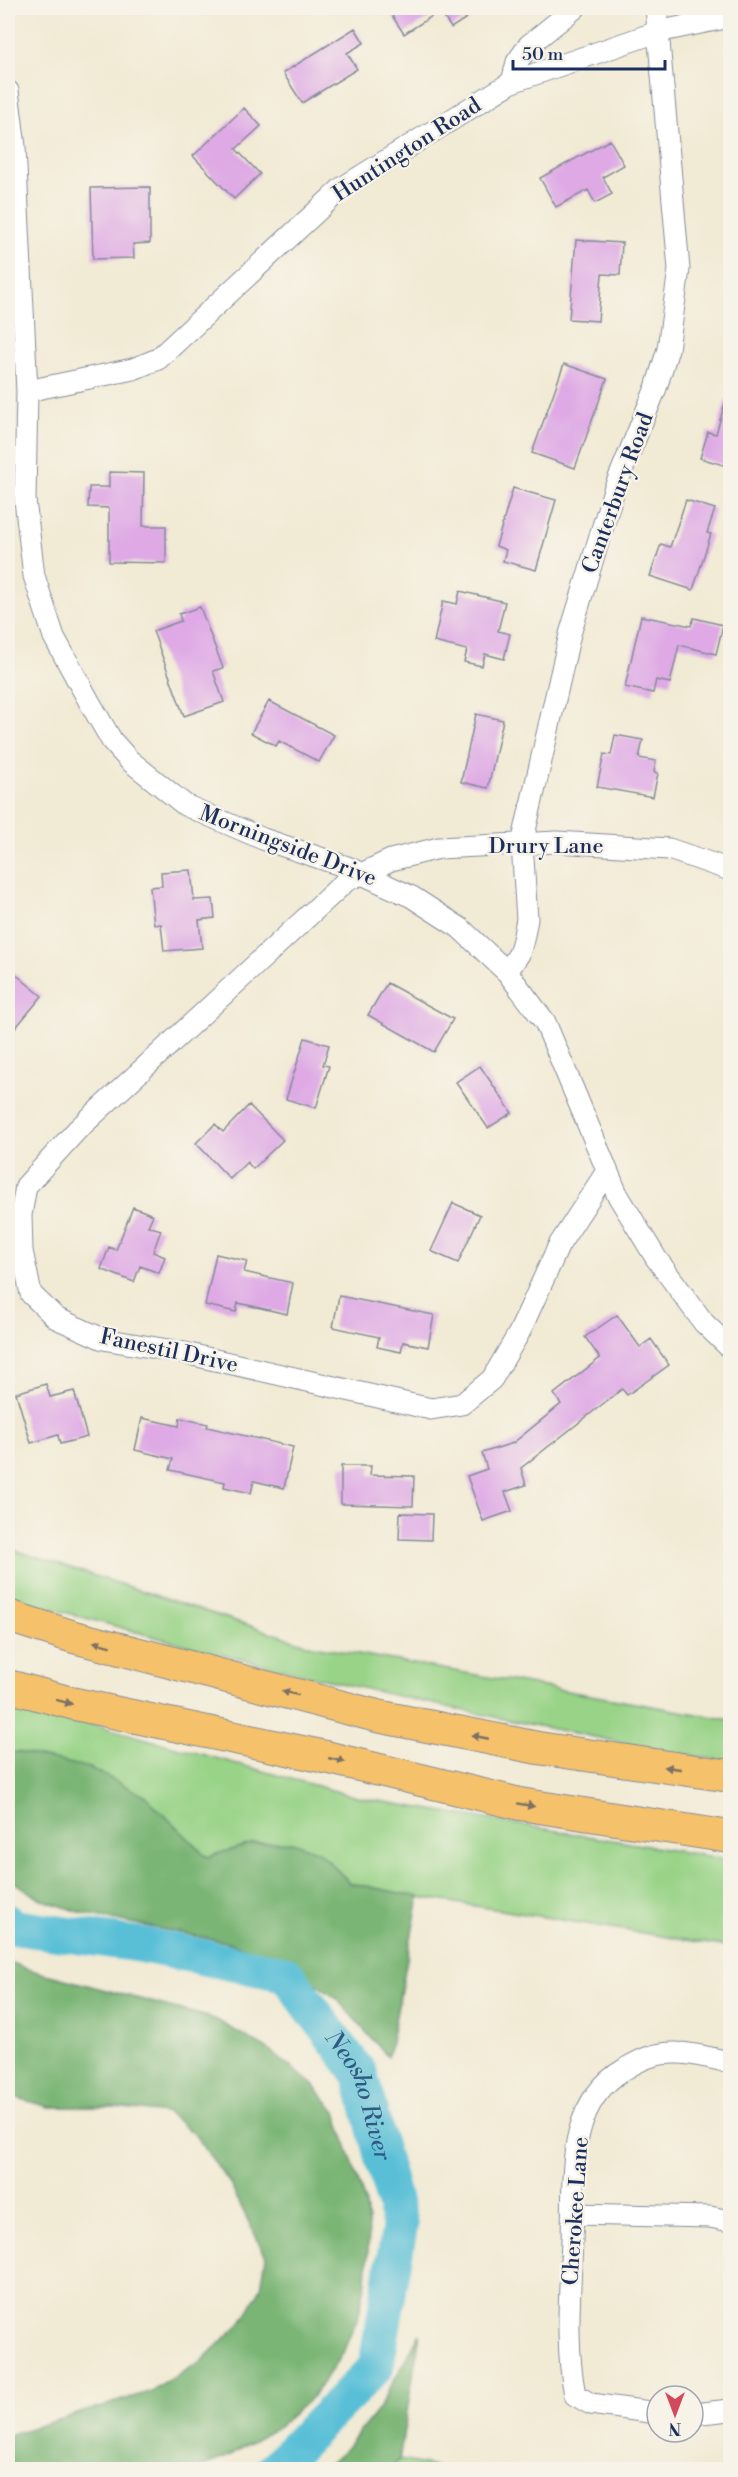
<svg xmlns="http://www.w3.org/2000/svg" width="738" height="2477" font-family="'Libre Bodoni',serif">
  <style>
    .green { fill: #99d387; stroke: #5a8172; stroke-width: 1.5 }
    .forest { fill: #7ab574; stroke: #4a7269; stroke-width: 1.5 }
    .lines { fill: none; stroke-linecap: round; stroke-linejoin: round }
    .river { stroke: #59bfd7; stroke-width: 36 }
    .building { fill: #dea9e5 }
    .minor-casing { stroke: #868c99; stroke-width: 23 }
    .highway-casing { stroke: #868c99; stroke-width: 34 }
    .minor { stroke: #fff; stroke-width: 21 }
    .highway { stroke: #f5c16b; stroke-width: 32 }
    .oneway { fill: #7d7164 }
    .labels { text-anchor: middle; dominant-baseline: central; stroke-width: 5; stroke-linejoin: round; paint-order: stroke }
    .street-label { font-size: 22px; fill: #1b2f5e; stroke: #f7f3e8 }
    .water-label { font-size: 24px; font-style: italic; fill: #2e5a82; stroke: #f7f3e8 }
  </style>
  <rect width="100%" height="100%" fill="#f7f3e8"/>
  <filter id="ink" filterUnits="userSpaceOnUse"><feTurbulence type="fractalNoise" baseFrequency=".0167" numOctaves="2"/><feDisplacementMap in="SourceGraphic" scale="12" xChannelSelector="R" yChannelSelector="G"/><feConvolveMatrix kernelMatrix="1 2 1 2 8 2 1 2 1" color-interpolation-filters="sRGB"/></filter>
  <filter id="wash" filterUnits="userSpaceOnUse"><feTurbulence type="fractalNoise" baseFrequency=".008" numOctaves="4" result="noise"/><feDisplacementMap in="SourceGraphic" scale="24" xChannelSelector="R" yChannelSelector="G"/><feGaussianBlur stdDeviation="1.35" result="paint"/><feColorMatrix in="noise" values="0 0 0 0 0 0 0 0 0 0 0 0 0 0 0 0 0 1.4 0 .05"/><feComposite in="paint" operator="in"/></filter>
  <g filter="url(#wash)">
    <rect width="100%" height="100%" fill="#f1ead4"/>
    <path class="green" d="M8 1548 313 1646 730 1720V1762C666 1752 602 1738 538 1726 359 1690 183 1647 8 1596Z
      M8 1701 361 1798 730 1860V1947L419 1897 350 1883 320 1853 254 1843 207 1857 145 1796 18 1752 8 1754Z
      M399 2460 445 2469 389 2470Z"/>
    <path class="forest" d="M18 1752 90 1768 145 1796 207 1857 254 1843 293 1842 320 1853 350 1883 419 1897 388 2057 336 1998 283 1961 230 1943 82 1913 40 1899 8 1878V1754Z
      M8 1961 27 1969 215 2019 269 2050 312 2084 336 2112 366 2205 369 2233 366 2281 359 2314 342 2355 313 2396 279 2426 229 2456 195 2469H8V2435L152 2391 201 2361 241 2323 261 2288 266 2257 229 2182 195 2135 167 2113 114 2107H48L8 2095Z
      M420 2333 399 2460 389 2469H323L345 2450 379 2408Z"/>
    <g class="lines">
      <path class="river" id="s1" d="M8 1922 13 1927 142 1945 286 1974 360 2074 400 2225 376 2367 277 2466 272 2470"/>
    </g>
    <g id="blocks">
      <path class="building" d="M387 8H482L451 28 440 11 404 34Z
        M355 28 364 43 347 53 357 69 302 103 283 73Z
        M244 108 261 126 236 149 260 174 234 199 193 156Z
        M610 140 624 165 603 177 612 194 595 203 588 190 556 207 540 178Z
        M150 187V243L133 244 134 258 93 259 91 188Z
        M576 240 622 243 620 275 602 274 598 321 569 319Z
        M564 364 607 379 575 468 532 453Z
        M726 399 730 400V467L700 458 708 432 716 434Z
        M109 472 144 473 143 526H166V563L109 562V508L88 507 89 487H109Z
        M513 488 556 500 536 570 503 561 506 550 496 546Z
        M686 500 715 509 707 533 711 534 693 590 650 576 661 544 670 547Z
        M460 591 505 602 498 631 510 634 504 659 485 654 482 666 464 662 467 650 434 642 443 601 457 604Z
        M200 607 223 668 213 671 224 702 184 716 153 631 181 621 179 614Z
        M641 616 691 626 694 618 723 625 716 654 679 645 670 683 656 680 653 693 625 687Z
        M269 701 334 735 319 762 279 741 276 746 251 733Z
        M476 714 503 720 488 788 461 782Z
        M615 735 643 740 639 758 656 761 654 772 658 773 653 797 597 787 604 754 611 755Z
        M191 870 194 900 213 899 215 918 199 920 202 948 164 951 161 924 154 925 150 887 162 886 161 872Z
        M8 968 42 996 8 1037Z
        M387 983 453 1019 434 1052 368 1015Z
        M305 1038 329 1045 323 1065 329 1066 316 1108 286 1099Z
        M480 1066 512 1113 488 1128 456 1082Z
        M249 1105 283 1140 253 1169 247 1162 230 1179 196 1143 215 1124 223 1132Z
        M453 1203 480 1215 458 1263 431 1251Z
        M133 1207 153 1215 148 1226 161 1230 153 1252 165 1257 159 1273 140 1266 134 1282 101 1269 109 1247 116 1250Z
        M216 1254 247 1261 244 1272 293 1283 287 1314 238 1303 236 1312 205 1305Z
        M339 1296 434 1315 428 1347 403 1342 401 1352 377 1347 379 1337 333 1327Z
        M617 1315 640 1347 651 1339 669 1365 627 1395 622 1389 521 1468 526 1485 505 1492 512 1511 483 1521 467 1476 487 1469 482 1453 513 1443 561 1404 554 1394 600 1358 585 1337Z
        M46 1384 50 1397 74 1391 87 1437 60 1444 58 1435 31 1443 16 1393Z
        M142 1418 179 1426 180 1418 208 1424 207 1427 293 1447 284 1488 254 1481 251 1493 224 1487 225 1482 170 1470 173 1459 135 1450Z
        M341 1466H371L370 1475 414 1476 413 1506 341 1504Z
        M400 1513 432 1514 431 1540 399 1539Z"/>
    </g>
  </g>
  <g filter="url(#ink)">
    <use href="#blocks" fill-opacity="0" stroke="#868c99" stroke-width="1.5"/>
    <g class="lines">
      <defs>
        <path id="minor" d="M512 82 517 62 529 45 575 8
          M8 91 15 147 27 391 25 500 34 576 54 637 90 703 112 741 129 760 185 805 263 839 347 867 412 897 460 928 507 972 545 1022 617 1194 656 1258 704 1323 730 1348
          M27 391 133 369 158 359 342 188 512 82 657 32 730 17
          M507 972 519 954 523 940 527 919 522 844 570 634 614 490 656 388 668 349 679 269 656 8
          M607 1171 559 1245 519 1333 492 1379 462 1404 431 1409 180 1352 103 1339 56 1318 31 1294 22 1251 21 1215 26 1186 77 1130 346 881 391 860 439 848 557 842 669 849 730 870
          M573 2214 710 2217 730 2221
          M657 2413 591 2404 575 2395C565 2345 570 2292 572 2241 574 2180 564 2104 625 2069 641 2059 657 2052 677 2053 694 2053 713 2059 730 2062
          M693 2414 730 2410"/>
        <path id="highway" d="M8 1616 74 1637 377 1716 538 1748 730 1776
          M8 1686 75 1704 330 1758 520 1804 730 1837"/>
      </defs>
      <use href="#minor" class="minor-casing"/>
      <use href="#highway" class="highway-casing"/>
      <use href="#minor" class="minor"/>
      <use href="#highway" class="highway"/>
    </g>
    <defs><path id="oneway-solid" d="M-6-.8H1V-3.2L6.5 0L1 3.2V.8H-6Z" transform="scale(1.5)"/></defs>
    <g class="oneway">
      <use href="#oneway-solid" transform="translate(102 1644) rotate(-165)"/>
      <use href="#oneway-solid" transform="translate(290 1693) rotate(-165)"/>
      <use href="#oneway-solid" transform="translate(64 1702) rotate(15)"/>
      <use href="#oneway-solid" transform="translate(480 1737) rotate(-169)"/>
      <use href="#oneway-solid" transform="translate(337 1760) rotate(13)"/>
      <use href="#oneway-solid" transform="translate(673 1768) rotate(-172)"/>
      <use href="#oneway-solid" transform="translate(526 1805) rotate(10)"/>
    </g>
  </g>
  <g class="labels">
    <g class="street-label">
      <text transform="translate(407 150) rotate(-33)">Huntington Road</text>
      <text transform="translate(618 493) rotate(-70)">Canterbury Road</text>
      <text transform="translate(288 846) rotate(21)">Morningside Drive</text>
      <text x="546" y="846">Drury Lane</text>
      <text transform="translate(169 1351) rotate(12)">Fanestil Drive</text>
      <text transform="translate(576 2211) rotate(-86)">Cherokee Lane</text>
    </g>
    <g class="water-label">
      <text stroke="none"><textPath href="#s1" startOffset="428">Neosho River</textPath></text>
    </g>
  </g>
  <rect width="738" height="2477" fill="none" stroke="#f7f3e8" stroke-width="30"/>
  <g transform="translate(675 2414) rotate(180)"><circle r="28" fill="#f7f3e8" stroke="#9fa5b1" stroke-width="1.5"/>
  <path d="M0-4.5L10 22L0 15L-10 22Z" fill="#d1495b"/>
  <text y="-9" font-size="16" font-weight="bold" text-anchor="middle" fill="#1b2f5e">N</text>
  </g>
  <path d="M513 60v9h152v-9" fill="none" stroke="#1b2f5e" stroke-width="3"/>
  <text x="522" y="60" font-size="18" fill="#1b2f5e" stroke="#f7f3e8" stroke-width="4.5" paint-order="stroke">50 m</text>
</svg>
